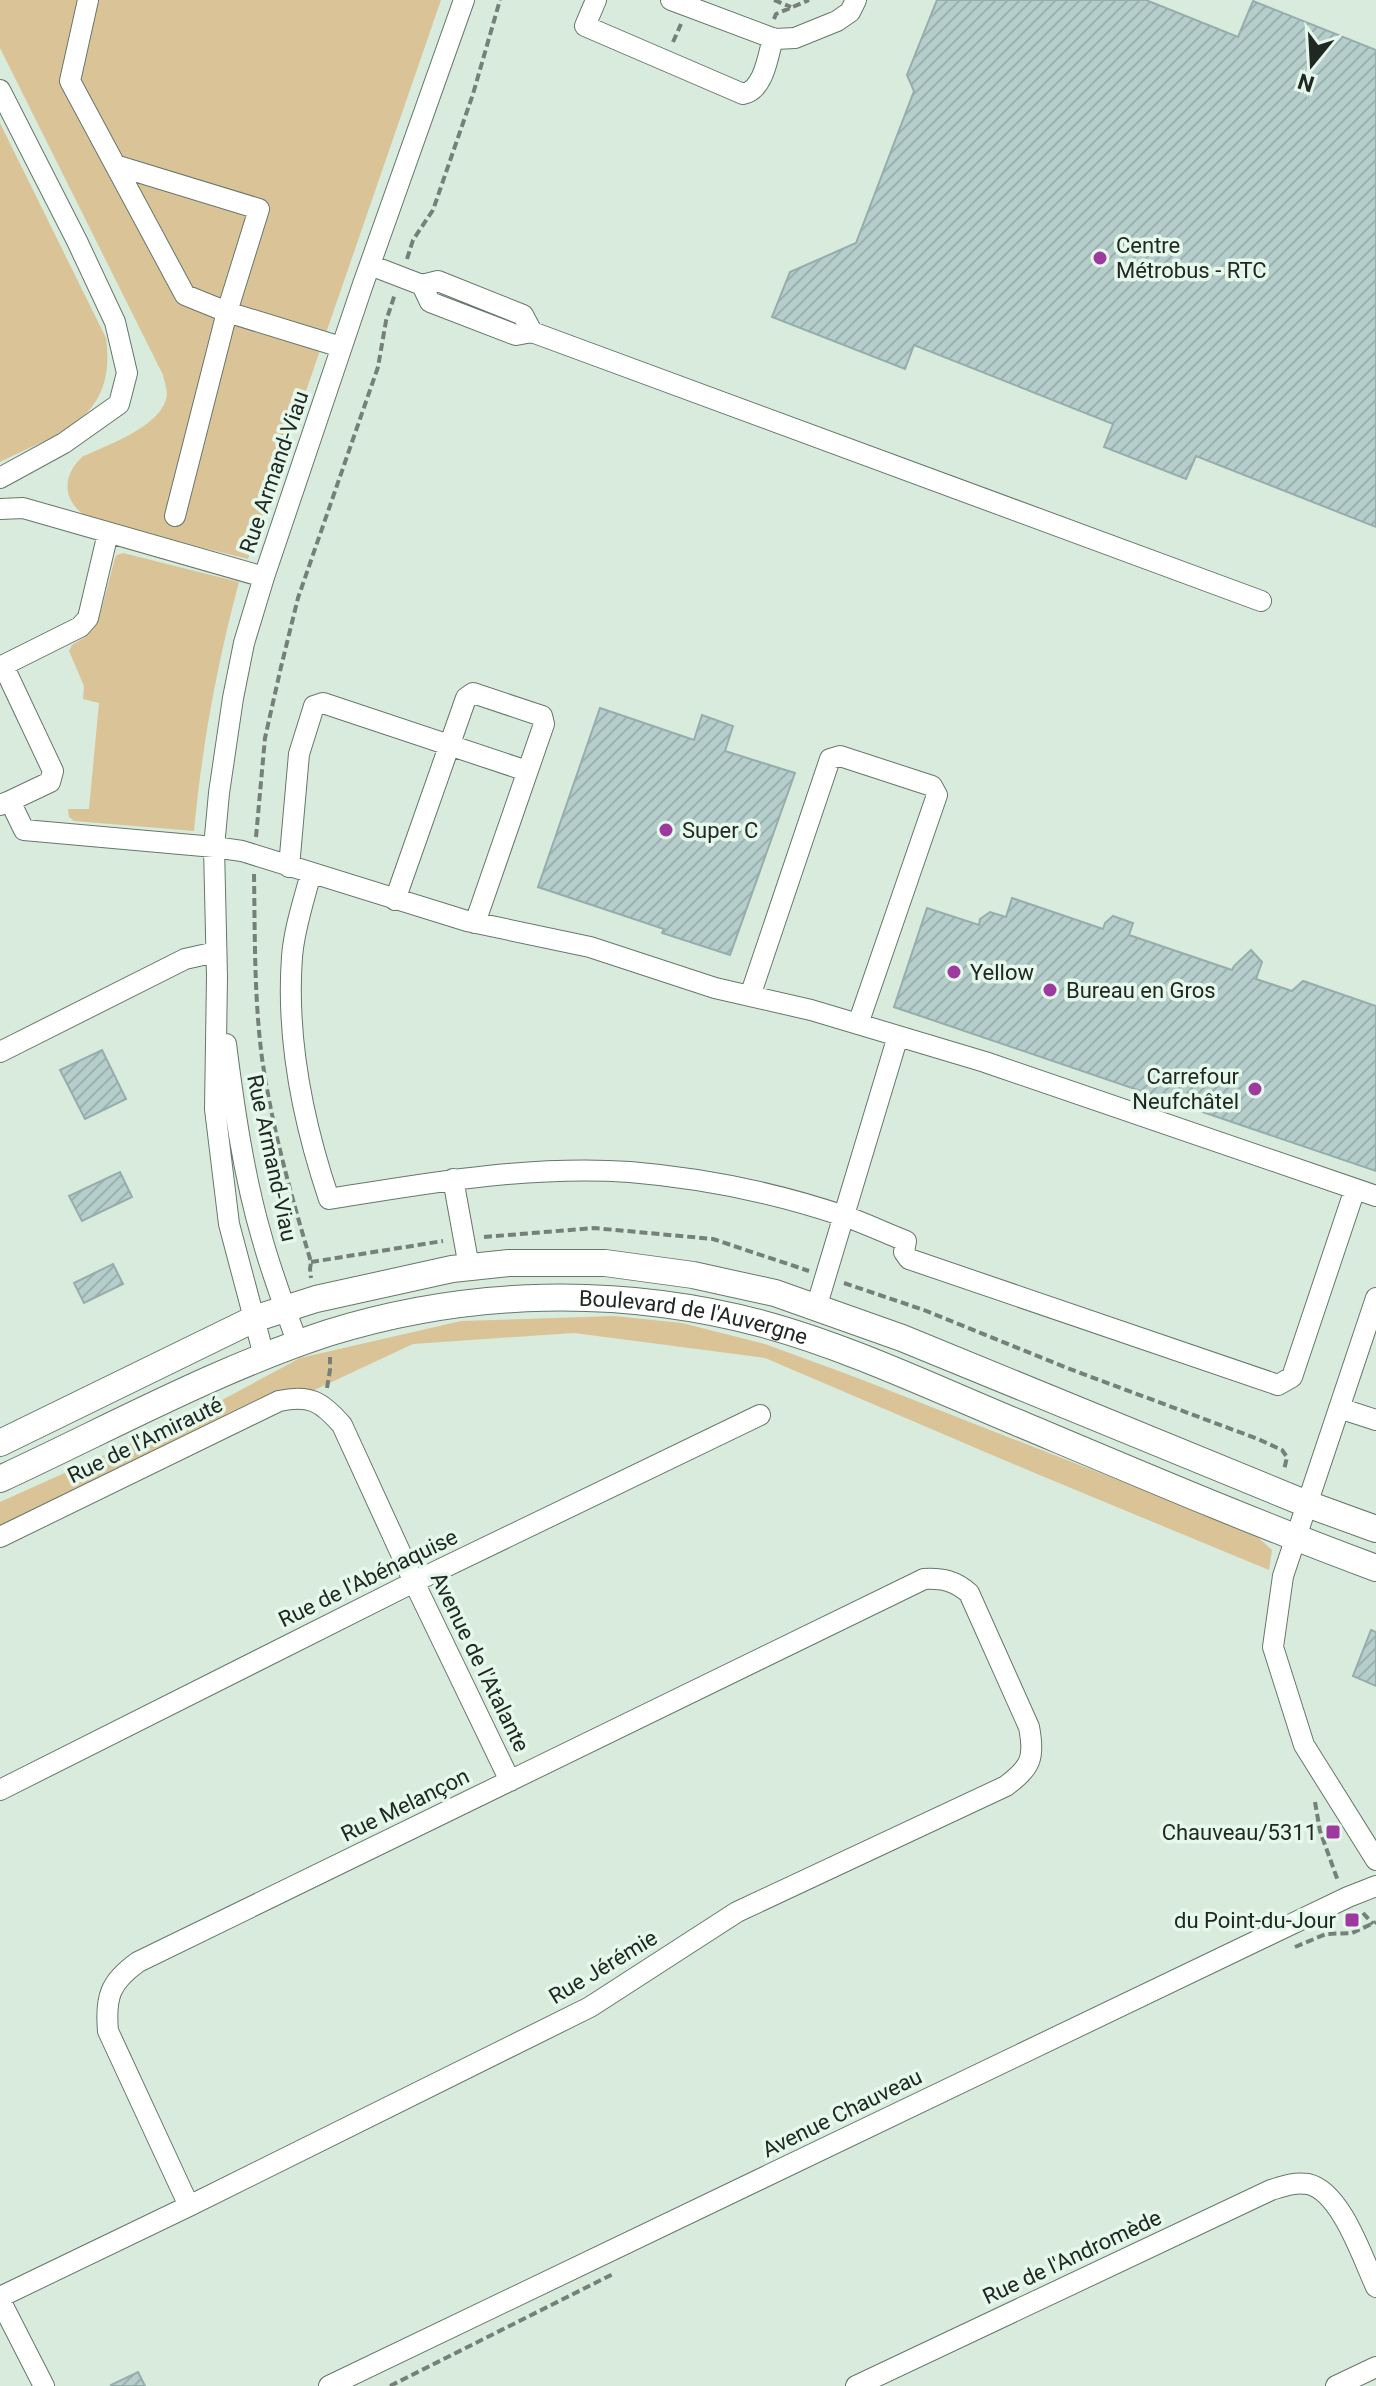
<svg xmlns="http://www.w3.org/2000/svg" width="1376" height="2386" font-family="Roboto,sans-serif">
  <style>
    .green { fill: #dac497 }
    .building { fill: url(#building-hatch); stroke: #95adab; stroke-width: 2 }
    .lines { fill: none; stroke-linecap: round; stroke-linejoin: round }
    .minor-casing { stroke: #66776b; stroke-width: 22 }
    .major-casing { stroke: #66776b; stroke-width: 28 }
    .path { stroke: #758178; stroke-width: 4; stroke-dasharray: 8 4; stroke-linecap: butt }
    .minor { stroke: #fff; stroke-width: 20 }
    .major { stroke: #fff; stroke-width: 26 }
    .poi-dot { fill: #9d399f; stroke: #e5f8eb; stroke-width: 3 }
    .labels { text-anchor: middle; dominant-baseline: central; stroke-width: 7; stroke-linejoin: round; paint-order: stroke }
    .poi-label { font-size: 22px; fill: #212823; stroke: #e5f8eb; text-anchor: start }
    .street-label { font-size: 22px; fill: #212823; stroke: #e5f8eb }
  </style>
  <defs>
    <pattern id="building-hatch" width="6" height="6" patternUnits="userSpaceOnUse" patternTransform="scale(2)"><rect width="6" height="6" fill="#b5cecb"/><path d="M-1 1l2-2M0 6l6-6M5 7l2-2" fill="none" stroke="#9bb1ae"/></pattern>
  </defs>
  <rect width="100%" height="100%" fill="#d8ebdd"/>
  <path class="green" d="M0 0H441L248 559 95 521C66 508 57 481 82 457 107 445 164 426 167 394 167 388 164 381 163 375L0 48Z
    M0 123 106 338C117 419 61 432 0 462Z
    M123 553 239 582C217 664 202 746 194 831L74 821 69 817 68 809H89L99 703 83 699 84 686 69 651 72 645 85 637 100 615 115 558 117 555Z
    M614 1316 682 1323 765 1344 855 1377 1253 1533 1272 1550 1269 1570 1037 1474 765 1358 574 1333 413 1344 0 1537V1502L196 1414 300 1358 461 1321Z"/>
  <path class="building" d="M937 0H1146L1238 37 1253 1 1376 50V527L1196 456 1186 479 1104 447 1113 424 914 345 905 369 772 317 790 272 856 243 914 91 907 75Z
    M600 708 694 740 702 715 733 726 725 751 795 773 730 955 662 933 664 929 538 887Z
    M1012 898 1103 929 1105 923 1113 916 1133 923 1129 935 1232 970 1234 966 1251 950 1262 962 1256 979 1292 991 1303 981 1376 1006V1171L894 1007 927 908 979 925 980 919 990 912 1006 917Z
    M102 1050 126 1099 85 1119 60 1070Z
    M120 1172 132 1197 82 1221 69 1196Z
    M113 1264 123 1284 84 1303 74 1283Z
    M1371 1630 1376 1632V1686L1353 1676Z
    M138 2372 145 2386H112L111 2385Z"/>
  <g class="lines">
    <defs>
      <path id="minor" d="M88 0 70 81 185 295 227 312 341 347
        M596 0 585 26 743 94C764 90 768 56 773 38
        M671 0 775 39 795 38 837 21 850 12 856 0
        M0 90 77 241 115 322 127 373 119 404 64 443 0 478
        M115 165 259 209 227 312 175 516
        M370 265 422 285 438 281 523 315 532 332
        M422 285 430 302 516 335 532 332 1261 601
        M0 509 23 508 264 577
        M3 665 53 771 50 782 10 801
        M0 667 80 627 88 618 108 533
        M0 805 10 801 24 830 214 847 242 851 467 921 590 947 715 988 811 1010 985 1062 1376 1196
        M289 867 299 754 314 706 323 703 527 771
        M311 873C304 900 294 929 292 957 286 1039 303 1122 329 1199 428 1183 529 1165 630 1172 702 1178 776 1193 844 1216 865 1223 885 1233 906 1241L904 1252 909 1259 1278 1385 1292 1377 1355 1189
        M395 900 466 698 473 693 542 716 544 724 475 923
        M750 996 830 759 840 756 932 786 937 795 858 1024
        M226 1044C234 1107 244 1177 262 1238 272 1274 285 1309 298 1344
        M0 1052 185 959 216 952
        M453 1179 469 1267
        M1376 1298 1283 1576 1273 1647 1304 1745 1376 1860
        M816 1308 898 1036
        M264 1356 229 1224 215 1109 217 977 214 847 219 793 233 698 244 643 264 577 362 287 464 0
        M1339 1408 1376 1420
        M0 1537 279 1401C310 1394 322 1402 342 1425L414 1582 510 1781
        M0 1790 414 1582 760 1415
        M0 2297 189 2206 590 2007 737 1912 1006 1786C1031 1767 1035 1758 1029 1727L969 1593C955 1581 943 1578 924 1579L138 1962C110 1982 105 1997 108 2031L189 2206
        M0 2300 44 2386
        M329 2386 1348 1897 1376 1886
        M856 2386 1271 2190C1284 2186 1294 2182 1308 2184 1341 2191 1363 2259 1376 2287
        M1336 2386 1376 2367"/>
      <g id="major">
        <path d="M0 1443 254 1319 316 1299 452 1269 509 1263H605L693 1275 775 1293 902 1338 1307 1504 1376 1529"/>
        <path id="s1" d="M0 1479C108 1429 215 1370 328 1333 469 1289 620 1286 763 1324 848 1347 934 1388 1016 1422 1135 1472 1254 1523 1376 1568"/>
      </g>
    </defs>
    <use href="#minor" class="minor-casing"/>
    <use href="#major" class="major-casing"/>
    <path class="path" d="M774 0 791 7
      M774 19 776 14 809 0
      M673 42 681 24
      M407 259 413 240 433 210 473 94 500 0
      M256 837 265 738 281 667 298 598 378 367 386 321 395 294
      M254 874C255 935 254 997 262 1058 272 1128 291 1195 311 1262L310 1269 311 1278
      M484 1237 594 1228 713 1239 809 1271
      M311 1262 443 1241
      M844 1283 924 1310 1067 1368 1258 1439 1282 1450 1287 1457 1284 1470
      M327 1388 330 1370V1357
      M1315 1802 1320 1831 1338 1881
      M1363 1913 1373 1924
      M1295 1947 1326 1934 1352 1933 1376 1922
      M390 2386 613 2274"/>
    <use href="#minor" class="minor"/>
    <use href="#major" class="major"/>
  </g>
  <g class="poi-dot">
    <circle cx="1100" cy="258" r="8"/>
    <circle cx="666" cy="830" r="8"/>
    <circle cx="954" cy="972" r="8"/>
    <circle cx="1050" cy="990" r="8"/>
    <circle cx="1255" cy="1089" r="8"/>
    <rect x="1325" y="1824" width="16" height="16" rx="4"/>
    <rect x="1344" y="1912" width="16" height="16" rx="4"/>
  </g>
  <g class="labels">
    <g class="poi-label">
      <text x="1116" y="245">Centre<tspan x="1116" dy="25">Métrobus - RTC</tspan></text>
      <text x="682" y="830">Super C</text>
      <text x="970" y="972">Yellow</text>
      <text x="1066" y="990">Bureau en Gros</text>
      <text x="1239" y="1076" text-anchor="end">Carrefour<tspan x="1239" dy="25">Neufchâtel</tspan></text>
      <text x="1317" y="1832" text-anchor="end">Chauveau/5311</text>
      <text x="1336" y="1920" text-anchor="end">du Point-du-Jour</text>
    </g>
    <g class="street-label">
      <text transform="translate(274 472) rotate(-71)">Rue Armand-Viau</text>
      <text transform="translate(272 1158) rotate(78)">Rue Armand-Viau</text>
      <text stroke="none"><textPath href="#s1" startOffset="730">Boulevard de l'Auvergne</textPath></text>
      <text transform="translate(145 1440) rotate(-26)">Rue de l'Amirauté</text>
      <text transform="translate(368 1578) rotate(-26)">Rue de l'Abénaquise</text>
      <text transform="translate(480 1662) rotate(64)">Avenue de l'Atalante</text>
      <text transform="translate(405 1805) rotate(-26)">Rue Melançon</text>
      <text transform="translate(603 1967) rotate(-31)">Rue Jérémie</text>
      <text transform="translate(842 2113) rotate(-26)">Avenue Chauveau</text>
      <text transform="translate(1072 2257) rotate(-25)">Rue de l'Andromède</text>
    </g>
  </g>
  <g transform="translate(1312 64) rotate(198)" stroke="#e5f8eb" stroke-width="6" paint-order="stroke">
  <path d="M0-6L14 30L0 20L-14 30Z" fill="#212823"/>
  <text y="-12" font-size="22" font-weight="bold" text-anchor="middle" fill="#212823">N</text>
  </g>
</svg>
